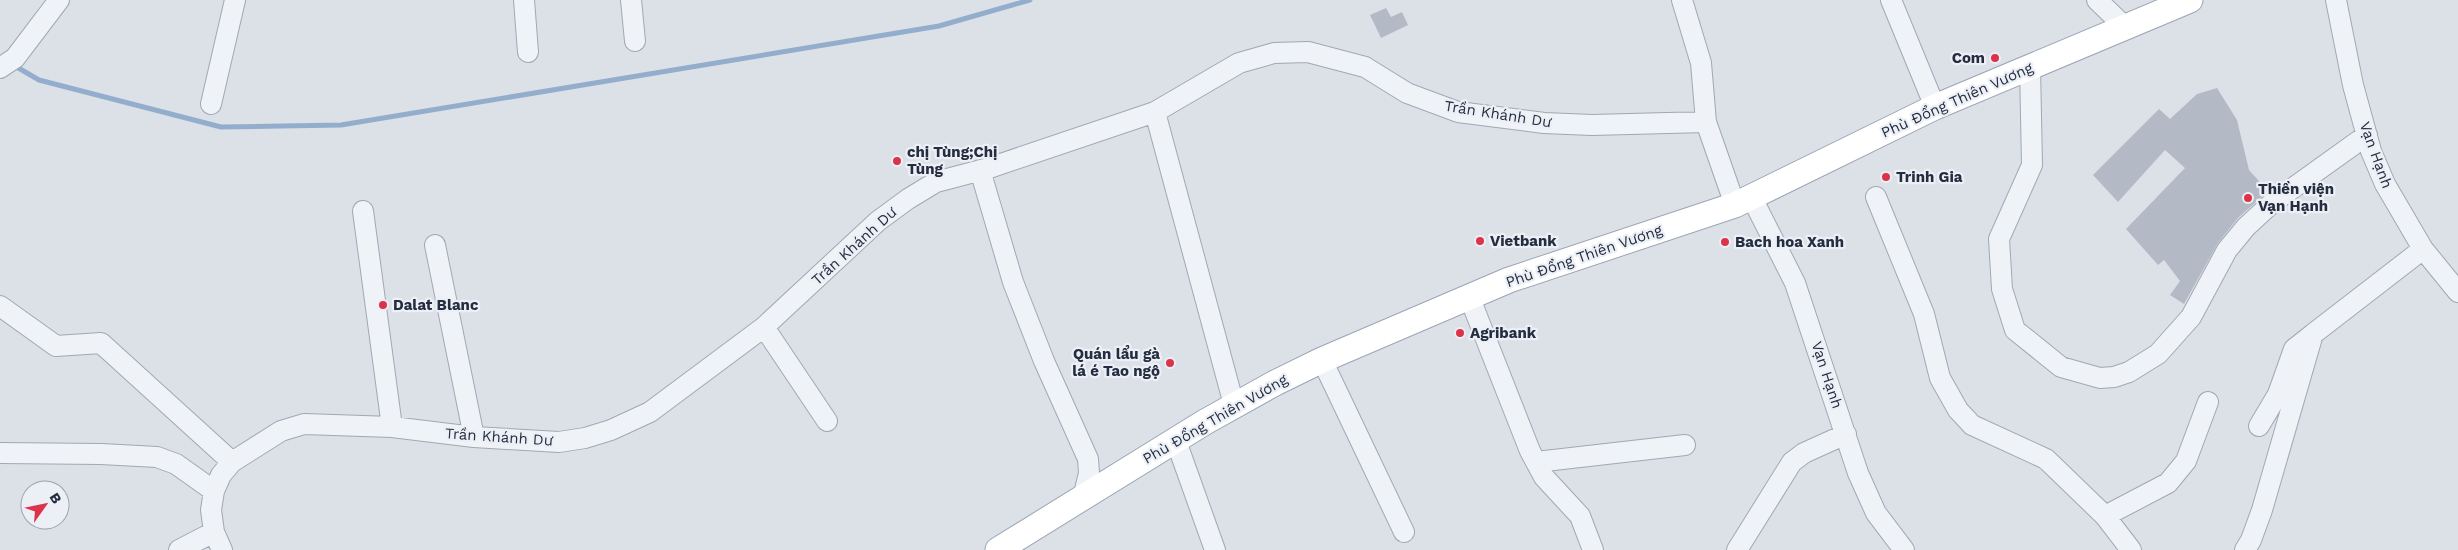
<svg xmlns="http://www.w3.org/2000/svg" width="2458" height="550" font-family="'Work Sans',sans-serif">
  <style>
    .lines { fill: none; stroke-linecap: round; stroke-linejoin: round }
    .stream { stroke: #93aecc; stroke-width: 5 }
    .building { fill: #b3bac5 }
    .minor-casing { stroke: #a1a8b2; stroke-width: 22 }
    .major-casing { stroke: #9ba5b5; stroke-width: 27 }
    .minor { stroke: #eff2f6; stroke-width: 20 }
    .major { stroke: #fff; stroke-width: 25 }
    .poi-dot { fill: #db344a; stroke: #ecf0f6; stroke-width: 2 }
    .labels { text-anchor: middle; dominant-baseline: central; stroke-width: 4.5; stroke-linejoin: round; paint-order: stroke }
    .poi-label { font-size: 15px; font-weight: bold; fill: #252e40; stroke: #ecf0f6; text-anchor: start }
    .street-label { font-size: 15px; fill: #252e40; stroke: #ecf0f6 }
  </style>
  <rect width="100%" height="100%" fill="#dce1e8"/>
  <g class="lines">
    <path class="stream" d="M15 66 39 80 221 127 341 125 939 26 1030 0"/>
  </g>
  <path class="building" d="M1386 8 1391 17 1402 12 1408 25 1381 38 1370 15Z
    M2217 88 2237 120 2249 170 2268 191 2238 218 2218 243 2184 304 2170 295 2180 281 2164 260 2158 265 2126 229 2185 168 2165 150 2118 202 2093 175 2159 109 2170 119 2197 94Z"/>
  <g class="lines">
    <defs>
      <path id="minor" d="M524 0 528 52
        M631 0 635 41
        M1682 0 1701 63 1706 122 1735 205
        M1891 0 1935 107
        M2097 0 2125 27
        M2336 0 2353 85 2371 151 2385 184 2423 249 2458 292
        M2030 67 2032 165 1999 239 2002 289 2015 330 2061 367 2100 378 2114 377 2129 372 2158 354 2191 317 2227 250 2246 227 2272 203 2367 135
        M0 68 15 58 59 0
        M211 104 235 0
        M1155 112 1234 405
        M980 170 1013 282 1044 361 1088 459 1089 473 1083 498
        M1876 197 1924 314 1940 378 1958 410 1972 425 2046 459 2105 516 2131 550
        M1752 198 1795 283 1858 473 1876 513 1904 550
        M363 211 392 427
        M435 245 474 437
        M1469 296 1530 451 1544 477 1580 516 1593 550
        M0 306 56 346 101 343 232 462
        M764 327 827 421
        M1322 360 1404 532
        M2259 426 2278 394 2294 349 2313 334
        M1176 441 1215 550
        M0 453 101 454 157 457 176 464 214 491
        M1536 462 1685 445
        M2105 516 2168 483 2186 461 2208 402
        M179 550 214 532
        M222 550 214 532 211 510 214 491 221 475 232 462 281 431 304 424 392 427 474 437 559 442 585 438 611 430 650 412 764 327 878 221 908 199 936 182 989 168 1155 112 1239 63 1274 53 1308 52 1365 67 1407 93 1458 112 1544 123 1592 125 1706 122
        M1737 550 1792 462 1804 453 1846 434
        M2245 550 2251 540 2262 510 2313 334 2423 249"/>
      <path id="major" d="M998 550 1205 422 1275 383 1322 360 1509 280 1735 205 1935 107 2190 0"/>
    </defs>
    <use href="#minor" class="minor-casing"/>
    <use href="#major" class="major-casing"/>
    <use href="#minor" class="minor"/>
    <use href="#major" class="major"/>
  </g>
  <g class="poi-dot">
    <circle cx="1995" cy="58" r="5"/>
    <circle cx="897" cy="161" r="5"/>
    <circle cx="1886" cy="177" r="5"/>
    <circle cx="2248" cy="198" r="5"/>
    <circle cx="1480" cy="241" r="5"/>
    <circle cx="1725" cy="242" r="5"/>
    <circle cx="383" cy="305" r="5"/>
    <circle cx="1460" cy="333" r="5"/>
    <circle cx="1170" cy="363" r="5"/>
  </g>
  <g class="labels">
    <g class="poi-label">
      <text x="1985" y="58" text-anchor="end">Com</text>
      <text x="907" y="152">chị Tùng;Chị<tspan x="907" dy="17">Tùng</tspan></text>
      <text x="1896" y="177">Trinh Gia</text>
      <text x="2258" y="189">Thiền viện<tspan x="2258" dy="17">Vạn Hạnh</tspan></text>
      <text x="1490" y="241">Vietbank</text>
      <text x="1735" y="242">Bach hoa Xanh</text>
      <text x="393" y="305">Dalat Blanc</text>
      <text x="1470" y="333">Agribank</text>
      <text x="1160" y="354" text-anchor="end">Quán lẩu gà<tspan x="1160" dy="17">lá é Tao ngộ</tspan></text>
    </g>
    <g class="street-label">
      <text transform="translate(1957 100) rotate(-24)">Phù Đổng Thiên Vương</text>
      <text transform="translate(1498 114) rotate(9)">Trần Khánh Dư</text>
      <text transform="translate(2376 155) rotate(70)">Vạn Hạnh</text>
      <text transform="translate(854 246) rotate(-42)">Trần Khánh Dư</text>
      <text transform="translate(1584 256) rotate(-19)">Phù Đổng Thiên Vương</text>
      <text transform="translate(1827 375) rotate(72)">Vạn Hạnh</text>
      <text transform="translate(1215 419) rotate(-30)">Phù Đổng Thiên Vương</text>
      <text transform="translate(499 437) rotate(4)">Trần Khánh Dư</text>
    </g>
  </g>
  <g transform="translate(45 505) rotate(57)"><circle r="24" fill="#ecf0f6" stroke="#9ca2ad"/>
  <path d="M0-4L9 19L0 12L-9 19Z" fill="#db344a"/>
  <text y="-8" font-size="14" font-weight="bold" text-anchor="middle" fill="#252e40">B</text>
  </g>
</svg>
